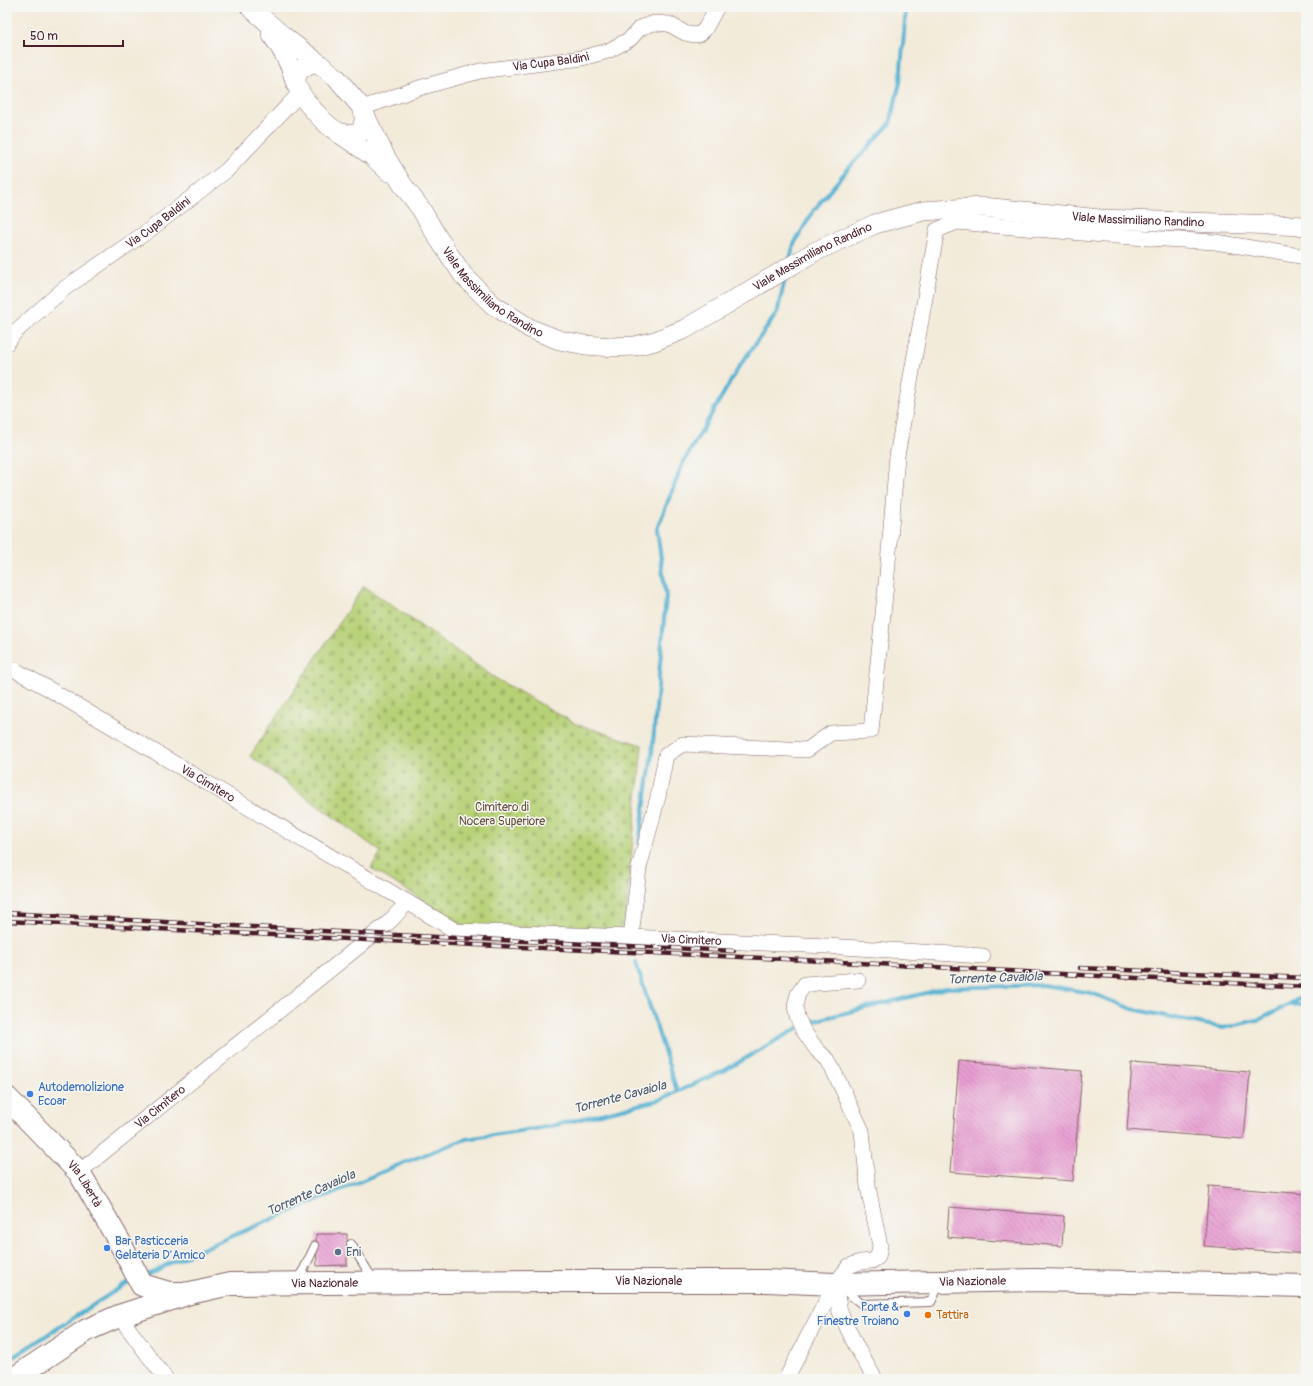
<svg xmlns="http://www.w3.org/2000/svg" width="1313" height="1386" font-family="Pangolin,sans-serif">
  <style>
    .cemetery { fill: url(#cemetery-stones); stroke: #807850 }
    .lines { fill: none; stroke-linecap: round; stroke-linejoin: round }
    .stream { stroke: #52b1d1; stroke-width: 4 }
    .building { fill: url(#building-back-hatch) }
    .service-casing { stroke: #856668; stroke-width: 10 }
    .minor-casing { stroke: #856668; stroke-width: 16 }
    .tertiary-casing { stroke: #856668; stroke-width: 20 }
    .primary-casing { stroke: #856668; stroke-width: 24 }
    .service { stroke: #fff; stroke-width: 8 }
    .minor { stroke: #fff; stroke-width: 15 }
    .tertiary { stroke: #fff; stroke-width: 19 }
    .primary { stroke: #fff; stroke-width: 22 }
    .rail-casing { stroke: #4a1f2b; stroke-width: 4.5 }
    .rail { stroke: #f6f6f2; stroke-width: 3; stroke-dasharray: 9; stroke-linecap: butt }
    .shop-dot { fill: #3f7fe0; stroke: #f6f6f2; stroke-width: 1.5 }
    .service-dot { fill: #5c6f8a; stroke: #f6f6f2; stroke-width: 1.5 }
    .food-dot { fill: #e8710a; stroke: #f6f6f2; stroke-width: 1.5 }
    .labels { text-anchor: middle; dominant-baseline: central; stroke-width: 3; stroke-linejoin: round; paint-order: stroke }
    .street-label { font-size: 12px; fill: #4a1f2b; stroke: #f6f6f2 }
    .park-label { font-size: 12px; fill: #6a5442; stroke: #f6f6f2 }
    .shop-label { font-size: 12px; fill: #366cbe; stroke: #f6f6f2; text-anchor: start }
    .service-label { font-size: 12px; fill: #4e5e75; stroke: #f6f6f2; text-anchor: start }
    .food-label { font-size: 12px; fill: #c56008; stroke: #f6f6f2; text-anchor: start }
    .water-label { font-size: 13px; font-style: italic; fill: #4d596d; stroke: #f6f6f2 }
  </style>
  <defs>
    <pattern id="cemetery-stones" width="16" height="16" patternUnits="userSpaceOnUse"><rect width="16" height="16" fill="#b6d176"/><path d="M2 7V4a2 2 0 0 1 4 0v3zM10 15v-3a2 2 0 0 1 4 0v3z" fill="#9eb366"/></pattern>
    <pattern id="building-back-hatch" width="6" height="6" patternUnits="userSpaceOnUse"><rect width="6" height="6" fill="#e89ed2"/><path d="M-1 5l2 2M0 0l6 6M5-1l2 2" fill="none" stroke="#be80ab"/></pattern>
  </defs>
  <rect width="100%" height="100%" fill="#f6f6f2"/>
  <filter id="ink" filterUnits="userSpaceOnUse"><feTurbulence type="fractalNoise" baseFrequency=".025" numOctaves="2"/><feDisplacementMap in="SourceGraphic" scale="8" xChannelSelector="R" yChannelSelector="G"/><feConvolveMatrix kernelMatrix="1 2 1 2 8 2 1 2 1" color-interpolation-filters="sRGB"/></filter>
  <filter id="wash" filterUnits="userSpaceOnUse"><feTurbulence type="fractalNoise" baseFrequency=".012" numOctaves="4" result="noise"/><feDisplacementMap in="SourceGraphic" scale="16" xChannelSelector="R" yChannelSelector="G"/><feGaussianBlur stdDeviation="0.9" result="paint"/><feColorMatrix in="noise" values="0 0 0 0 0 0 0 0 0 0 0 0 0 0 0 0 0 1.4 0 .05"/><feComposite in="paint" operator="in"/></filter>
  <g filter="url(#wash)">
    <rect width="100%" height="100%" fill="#f3ebda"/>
    <path class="cemetery" d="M364 586 495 678 576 724 642 745 625 924 622 931 469 929 371 868 381 852 250 756Z"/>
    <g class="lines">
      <path class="stream" d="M790 259 794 244 814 210 846 171 890 124 900 82 906 7
        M639 843 652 754 666 597 657 529 683 463 739 367 777 313 786 275
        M636 963 677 1091
        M1288 1005 1306 1004
        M804 1025 809 1022 946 988 1044 985 1091 993 1132 1009 1223 1028 1261 1019 1306 995
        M145 1276 172 1262 403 1163 466 1139 547 1127 659 1100 725 1070 798 1028
        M7 1361 121 1287 133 1281"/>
    </g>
    <g id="blocks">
      <path class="building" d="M959 1061 1082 1071 1073 1181 950 1172Z
        M1132 1063 1250 1072 1244 1139 1127 1130Z
        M1209 1186 1306 1194V1254L1204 1246Z
        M949 1207 1064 1216 1062 1246 947 1237Z
        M316 1234H347V1265L317 1266Z"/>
    </g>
  </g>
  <g filter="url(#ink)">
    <use href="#blocks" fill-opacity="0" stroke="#856668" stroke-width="1"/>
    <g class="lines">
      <defs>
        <path id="service" d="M351 1244 374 1281
          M296 1281 304 1269 315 1246
          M841 1288 862 1304 931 1302 939 1285"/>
        <g id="minor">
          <path id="s1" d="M362 108 419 88 480 71 582 58 608 51 630 39 640 28 654 23 669 24 685 33 694 35 700 34 705 29 717 7"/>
          <path id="s2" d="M7 343 15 332 65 288 148 231 227 170 300 93"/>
          <path id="s3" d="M7 668 15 670 49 689 456 931 631 937 827 946 983 956"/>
          <path d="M631 937 639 868 658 797 666 755 683 744 807 750 831 733 871 731 887 575 897 456 937 230 957 222 1115 236 1215 242 1306 257"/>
          <path id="s4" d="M79 1172 388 923 407 903"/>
          <path d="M835 1284 840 1312 856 1346 875 1379"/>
          <path d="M119 1316 166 1379"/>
          <path d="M786 1379 835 1284 849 1266 860 1262 872 1261 878 1257 880 1246 868 1187 862 1131 841 1086 828 1060 817 1050 803 1030 797 1017 795 1006 798 994 805 984 858 980"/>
        </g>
        <g id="tertiary">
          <path d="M250 7 283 36 317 62"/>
          <path d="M271 34C282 49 291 64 295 82"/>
          <path d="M317 62 336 77 362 108C366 117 364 124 360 133 352 135 346 135 339 132 330 129 322 119 315 112 299 94 281 71 317 62Z"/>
          <path id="s5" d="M364 113 385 156 402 184 421 209 438 238 463 275 493 305 531 329 559 340 585 345 612 347 635 346 655 341 685 329 814 252 875 224 923 211 983 207 1100 219 1306 226"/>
          <path d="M337 132 372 156 389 172"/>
        </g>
        <g id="primary">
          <path id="s6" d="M7 1098 79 1172 119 1241 142 1285 169 1293H183"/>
          <path id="s7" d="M13 1379 87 1330 119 1316 190 1293 230 1284 542 1281H766L835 1284 1035 1280 1306 1286"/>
        </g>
      </defs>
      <use href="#service" class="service-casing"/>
      <use href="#minor" class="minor-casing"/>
      <use href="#tertiary" class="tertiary-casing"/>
      <use href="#primary" class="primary-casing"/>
      <use href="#service" class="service"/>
      <use href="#minor" class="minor"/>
      <use href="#tertiary" class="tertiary"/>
      <use href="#primary" class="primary"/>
      <defs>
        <path id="rail" d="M7 913 375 934 734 951
          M7 921 366 940 785 959 1306 987
          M1080 968 1306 978"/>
      </defs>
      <use href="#rail" class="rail-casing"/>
      <use href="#rail" class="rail"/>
    </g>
  </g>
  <g class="shop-dot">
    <circle cx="30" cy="1094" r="4"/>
    <circle cx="107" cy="1248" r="4"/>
    <circle cx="907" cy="1314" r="4"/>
  </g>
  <circle class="service-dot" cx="338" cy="1252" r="4"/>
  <circle class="food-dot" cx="928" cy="1315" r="4"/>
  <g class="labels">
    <g class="street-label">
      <text stroke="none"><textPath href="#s1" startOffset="195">Via Cupa Baldini</textPath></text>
      <text stroke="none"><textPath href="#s5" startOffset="920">Viale Massimiliano Randino</textPath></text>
      <text stroke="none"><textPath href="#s2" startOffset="194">Via Cupa Baldini</textPath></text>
      <text stroke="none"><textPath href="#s5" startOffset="584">Viale Massimiliano Randino</textPath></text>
      <text stroke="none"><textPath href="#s5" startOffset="224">Viale Massimiliano Randino</textPath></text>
      <text stroke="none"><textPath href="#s3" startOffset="232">Via Cimitero</textPath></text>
      <text stroke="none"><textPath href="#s3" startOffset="756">Via Cimitero</textPath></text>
      <text stroke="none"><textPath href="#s4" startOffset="104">Via Cimitero</textPath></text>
      <text stroke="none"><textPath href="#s6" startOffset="116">Via Libertà</textPath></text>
      <text stroke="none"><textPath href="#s7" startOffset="658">Via Nazionale</textPath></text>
      <text stroke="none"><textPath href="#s7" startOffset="982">Via Nazionale</textPath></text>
      <text stroke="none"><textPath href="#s7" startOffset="334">Via Nazionale</textPath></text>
    </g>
    <g class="park-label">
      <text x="502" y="807">Cimitero di<tspan x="502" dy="14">Nocera Superiore</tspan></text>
    </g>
    <g class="shop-label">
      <text x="38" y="1087">Autodemolizione<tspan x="38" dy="14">Ecoar</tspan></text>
      <text x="115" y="1241">Bar Pasticceria<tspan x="115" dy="14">Gelateria D'Amico</tspan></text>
      <text x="899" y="1307" text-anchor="end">Porte &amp;<tspan x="899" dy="14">Finestre Troiano</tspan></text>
    </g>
    <g class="service-label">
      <text x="346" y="1252">Eni</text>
    </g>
    <g class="food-label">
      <text x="936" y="1315">Tattira</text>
    </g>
    <g class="water-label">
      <text transform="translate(995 978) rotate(-2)">Torrente Cavaiola</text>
      <text transform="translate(620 1097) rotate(-15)">Torrente Cavaiola</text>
      <text transform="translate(311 1193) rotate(-24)">Torrente Cavaiola</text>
    </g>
  </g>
  <rect width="1313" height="1386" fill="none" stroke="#f6f6f2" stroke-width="24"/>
  <path d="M24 40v6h99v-6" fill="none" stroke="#4a1f2b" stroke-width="2"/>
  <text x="30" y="40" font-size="12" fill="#4a1f2b" stroke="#f6f6f2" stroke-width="3" paint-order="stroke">50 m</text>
</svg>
